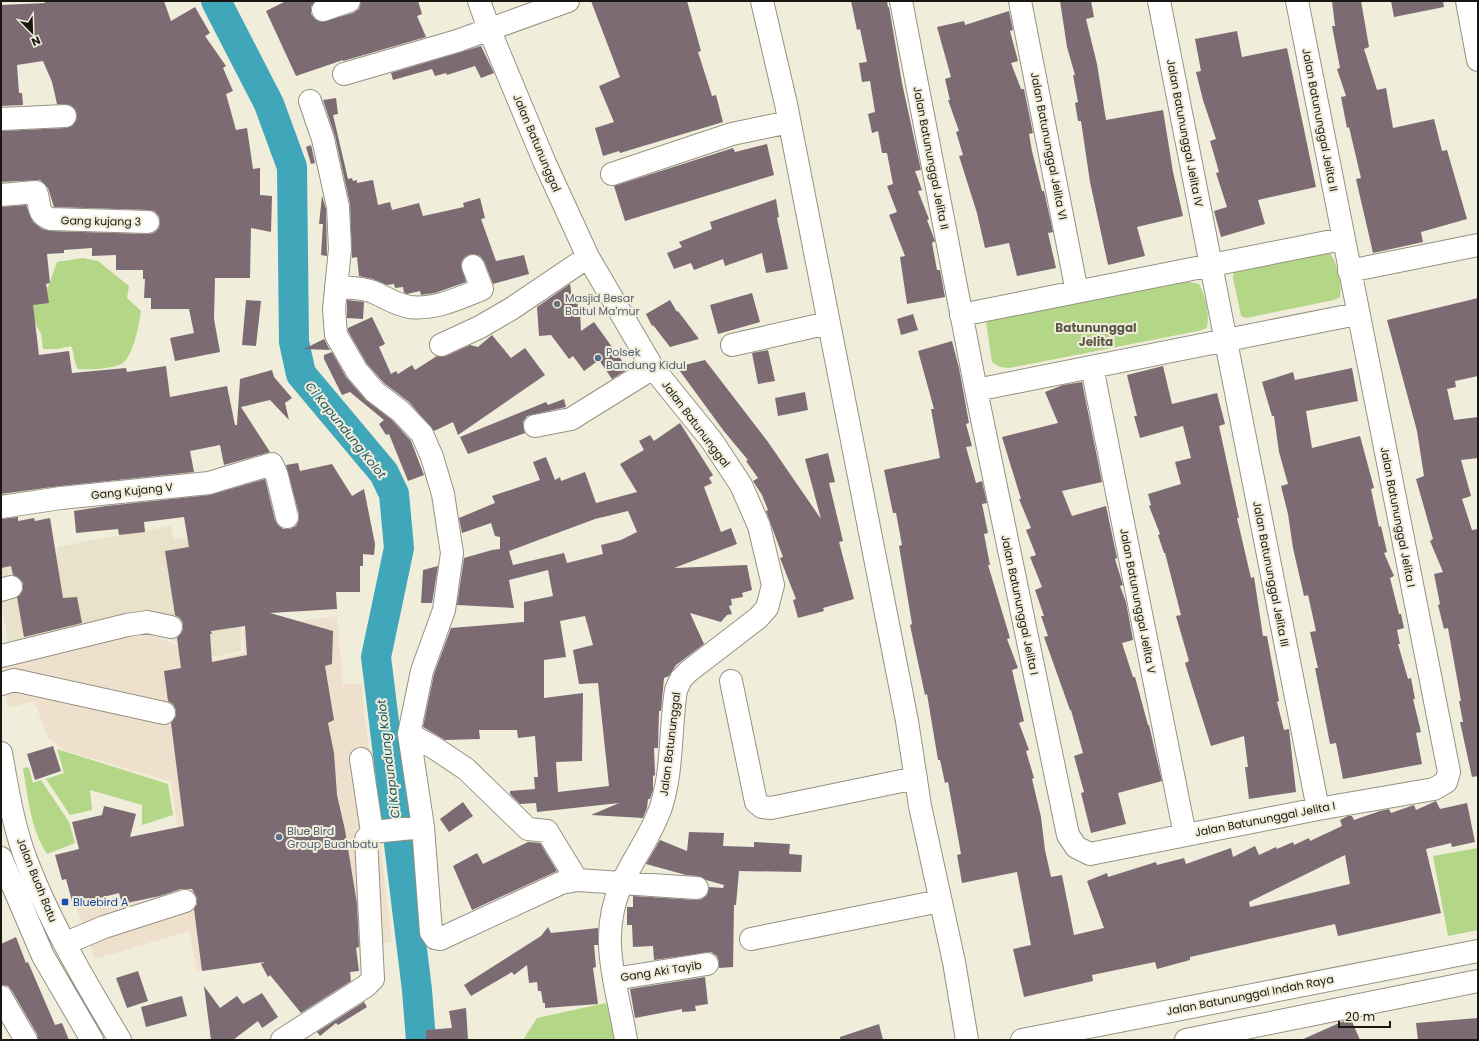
<svg xmlns="http://www.w3.org/2000/svg" width="1479" height="1041" font-family="Poppins,sans-serif">
  <style>
    .built { fill: #e7e2c9 }
    .industrial { fill: #eee0cd }
    .green { fill: #b3d687 }
    .lines { fill: none; stroke-linecap: round; stroke-linejoin: round }
    .river { stroke: #40a6ba; stroke-width: 30 }
    .building { fill: #7c6b72; fill-rule: evenodd }
    .minor-casing { stroke: #959281; stroke-width: 24 }
    .major-casing { stroke: #959281; stroke-width: 24 }
    .minor { stroke: #fff; stroke-width: 22 }
    .major { stroke: #fff; stroke-width: 22 }
    .worship-dot { fill: #6b7280; stroke: #f0eddb; stroke-width: 1.5 }
    .service-dot { fill: #5c6f8a; stroke: #f0eddb; stroke-width: 1.5 }
    .transit-dot { fill: #1a4fb4; stroke: #f0eddb; stroke-width: 1.5 }
    .labels { text-anchor: middle; dominant-baseline: central; stroke-width: 4; stroke-linejoin: round; paint-order: stroke }
    .street-label { font-size: 11px; fill: #181711; stroke: #f0eddb }
    .worship-label { font-size: 11px; fill: #5b616d; stroke: #f0eddb; text-anchor: start }
    .service-label { font-size: 11px; fill: #4e5e75; stroke: #f0eddb; text-anchor: start }
    .transit-label { font-size: 11px; fill: #164399; stroke: #f0eddb; text-anchor: start }
    .neighbourhood-label { font-size: 12px; font-weight: bold; fill: #5b5848; stroke: #f0eddb }
    .water-label { font-size: 12px; font-style: italic; fill: #1c545f; stroke: #f0eddb }
  </style>
  <rect width="100%" height="100%" fill="#f0eddb"/>
  <path class="built" d="M171 526 174 539 231 535 241 625V651L214 657 158 634 136 632 11 658 1 602V568L57 555V547Z"/>
  <path class="industrial" d="M337 616 343 684H361L392 942 197 971 189 931 95 959 76 907 118 896 121 906 186 891 171 782 64 750 48 738 34 701 8 708 1 664 134 635H151L214 660 245 653 243 629Z"/>
  <path class="green" d="M1322 253H1330C1338 264 1342 283 1340 297L1334 300 1246 318 1241 316 1233 278 1234 271Z
    M83 258 98 261 129 286 127 298 141 311C139 324 134 353 124 362 116 369 88 370 78 369 73 362 75 354 71 346L57 349H43L41 334 30 313 36 290 48 287 57 262Z
    M1186 281 1199 284C1205 295 1210 314 1207 327L1203 330 1009 368 1000 367 992 362 986 322 996 317Z
    M57 749 168 784 173 815 142 825V805L90 790 92 810 70 815 46 779 64 773Z
    M26 767 29 768 33 783 41 780 69 822 75 843 47 854C31 830 28 797 23 769Z
    M1478 848V930L1448 936 1433 856Z
    M606 1003 615 1040H523L537 1018Z"/>
  <g class="lines">
    <path class="river" d="M216 1 269 104 292 167 294 342 301 374 384 473 394 494 399 548 376 657 417 990 421 1040"/>
  </g>
  <path class="building" d="M44 1H164L171 21 195 7 210 33 205 36 226 66 223 68 233 91 226 94 236 130 247 128 253 169 260 168V195L272 196 271 232 251 228 250 278H215L214 319 220 352 175 361 170 338 194 333 189 309H151V298H144L145 279H143V270H116V255L92 256V248L64 250V253L47 254 50 283 46 284 49 303 33 305 39 355 69 351 72 373 126 368 127 372 166 366 170 397 227 386 235 425H237L240 379 272 370 274 377 292 398 285 403 289 420 270 400 241 407 270 452 224 465 220 445 190 451 194 472 60 486 1 494V207L26 205 33 222 42 229 50 231 148 234 154 233 159 228 160 223 159 216 154 211 148 210 54 207 48 188 40 180 1 182V131L66 128 72 126 76 121 77 115 75 109 70 105 57 104 52 82 43 61 17 65 19 93H22L23 105 1 106V5L45 3Z
    M286 1H315L311 7V14L315 19 321 22 353 13 359 9 361 1H418L422 14 417 16 426 37 343 61V60L296 76 266 11Z
    M591 1H687L701 51 698 52 712 96 716 95 723 122 620 153 619 151 603 156 595 128 614 122 599 86 620 77Z
    M851 1H887L888 7H889L902 83 921 170 915 171 922 190 918 191 929 219 927 220 935 241 932 243 937 270H940L945 297 907 304 900 257 905 256 889 215 897 212 887 186 893 184 887 153H882L878 131 872 133 868 114 875 112 870 81 862 82 859 63 867 62 860 29 857 30Z
    M1060 1H1091L1094 17 1086 19 1097 64 1106 120 1163 110 1173 172 1183 216 1137 227 1145 256 1108 265 1090 182 1081 121H1078L1075 103 1078 102 1073 75H1075L1067 47Z
    M1332 1H1361L1369 47 1364 49 1377 90 1386 88 1393 128 1434 119 1442 151 1447 150 1467 219 1421 232 1423 242 1373 253 1356 179 1361 178 1349 127 1347 128 1341 97 1346 96 1337 69 1340 68 1332 26H1335Z
    M1391 1H1443L1444 7 1394 17Z
    M1009 11 1013 30 1010 31 1018 61 1011 63 1021 89H1024L1026 99 1033 133 1029 134 1032 151 1042 191H1044L1053 232 1048 233 1056 268 1017 276 1009 243 985 248 977 213 959 156 963 155 956 132 959 131 948 100H950L945 79 951 77 937 27 964 21 965 25Z
    M1237 31 1242 57 1287 48 1316 187 1258 200 1265 224 1221 237 1214 211 1227 207 1216 173 1219 172 1210 141 1216 139 1203 100 1196 72 1201 71 1195 39Z
    M481 46 494 73 481 78 475 66 447 75 446 73 435 76 432 69 393 80 391 73Z
    M336 98 338 114 333 115 348 179 352 178 353 181 357 180V183L373 180 378 205 390 202 392 210 419 203 423 216 464 207 463 203 480 198 485 218 481 219 496 261 524 255 529 274 493 284 484 261 480 256 474 254 468 255 463 259 461 264 466 282 435 293 421 295 420 291 407 294 404 293 403 287 395 288 394 284 387 285 373 279 359 276 357 257 352 258 350 204 335 136 323 100Z
    M767 144 774 175 625 221 614 186 733 148 735 152Z
    M311 145 315 163 311 164 306 147Z
    M322 196 326 209 327 256 321 255 323 224H319Z
    M776 199 779 217 777 218 788 269 766 273 762 253 725 266 723 259 694 270 691 263 674 269 667 253 682 247 679 242 712 229 710 222Z
    M570 284 572 298H577L578 309H580L581 331 594 322 628 369 612 379 599 360 584 371 573 356 569 359 551 335 539 336 537 307Z
    M752 293 760 322 718 334 710 305Z
    M1478 298V376L1455 381 1456 387 1447 389 1454 420 1478 417V458L1461 460 1471 496 1462 499 1472 530 1478 529V776L1472 777 1460 722H1463L1459 701H1461L1448 628 1444 629 1438 605 1440 604 1434 574 1443 572 1430 541 1433 539 1416 479 1424 476 1417 431 1387 320Z
    M246 300 261 301 256 346 242 345Z
    M347 300 364 302 363 319 347 318Z
    M670 300 677 312 678 311 699 339 670 347 653 325 652 326 646 314Z
    M913 314 918 330 901 335 897 319Z
    M372 317 385 344 379 347 391 374 396 371 398 374 412 365 415 370 437 356H446L470 345 478 347 492 335 511 358 525 348 545 375 458 435 453 422 434 431 409 402 384 383 367 364 348 331V328Z
    M324 339 330 350 304 349Z
    M952 341 959 368 969 423 966 424 972 446 966 447 976 483 982 481 987 503 982 504 988 533 984 534 990 565H988L1010 638 1007 639 1018 668 1012 670 1024 721 1019 723 1029 750 1026 751 1034 778 1032 779 1041 817 1045 850 1051 877 1062 875 1074 935 1104 928 1087 881 1107 873 1108 877 1156 862 1157 865 1184 858 1186 864 1231 848 1233 857 1255 846 1259 855 1276 847 1277 849 1293 842 1294 845 1309 838 1310 841 1342 826 1340 820 1348 816H1352L1354 820 1380 811 1389 809 1391 813 1414 805 1416 810 1436 801 1440 809 1467 803 1475 842 1452 847 1451 843 1426 849 1441 913 1338 936 1335 924 1190 957V960L1157 969 1155 962 1092 975 1093 981 1024 997 1013 949 1031 945 1017 872 962 883 957 855 961 854 948 782 945 783 940 760H938L927 694 925 695 910 625 912 624 899 546 902 545 896 513H893L884 470 940 458 931 409H934L918 351ZM1345 855 1350 884 1250 907 1249 902Z
    M768 350 775 381 758 384 752 353Z
    M332 352 346 377 366 400 392 420 411 441 424 475 408 481 389 434 386 435 379 424 384 420 350 392 342 395 324 359V355Z
    M705 360 768 442 821 519 805 459 828 453 835 482 829 483 843 541 839 542 854 599 823 608 824 611 798 618 793 600 796 599 780 558 783 557 766 511 768 510 762 495 753 481 758 478 746 461 748 460 723 430 677 367Z
    M1163 366 1172 404 1217 393 1225 424 1219 426 1239 518H1237L1251 578 1254 577 1263 636H1267L1279 701 1277 702 1284 730 1289 729 1296 792 1249 799 1245 767H1248L1244 736 1211 746 1193 689 1185 663 1189 661 1176 616 1181 615 1165 553H1164L1158 535 1160 534 1149 506 1151 505 1148 494 1181 484 1175 462 1191 458 1183 426 1140 438 1134 416H1137L1127 375Z
    M1352 368 1358 401 1306 411 1312 448 1360 436 1374 488 1371 489 1379 527 1381 526 1387 552 1384 553 1394 576 1390 578 1399 614H1401L1404 628 1397 630 1400 644H1398L1408 679 1411 678 1415 699H1413L1421 732 1416 733 1422 764 1343 779 1336 743 1330 744 1315 668H1318L1310 632 1316 631 1308 595 1304 596 1293 548 1288 514 1281 486 1288 484 1279 452 1274 416H1272L1262 382 1293 372 1295 380Z
    M1082 382 1102 482 1062 491 1072 516 1106 506 1117 558 1115 559 1123 585 1120 586 1126 602 1133 640 1122 643 1133 677H1135L1148 725H1149L1162 781 1118 793 1126 824 1091 833 1081 793 1084 792 1074 756 1083 753 1071 710H1070L1044 637 1048 636 1041 616H1044L1035 590 1042 587 1030 557 1036 555 1026 530 1031 528 1019 499H1021L1002 437 1058 423 1045 392 1063 385Z
    M805 392 808 410 778 416 775 398Z
    M564 399 566 407 527 416 523 422 525 433 468 454 460 437 546 402 548 405Z
    M680 423 713 475 709 478 712 483 704 487 721 532 731 528 737 544 674 568 747 565 752 590 742 593 743 597 731 599 732 605 729 606 732 614 727 615 721 622 690 613 704 644 676 665 669 676 664 678 661 711H659L658 748H654L655 775 653 776V790L650 799H648L647 808 643 818 591 815 619 803 537 812 536 803 520 804 510 794V791L535 789 534 777H538L535 736 518 738 517 730H479L480 739 445 740 423 727 434 674 451 628 524 622V602L553 596 548 570 509 580 514 608 457 605 464 558 492 550 500 549V537L495 536 491 523 462 533 459 518 495 503 492 496 540 480 533 462 546 457 555 480 560 477 561 481 585 472 596 503 637 492 620 464 644 450 639 441 650 435 654 441ZM628 511 637 532 621 540 601 545 603 554 567 563 564 553 513 565 509 551 595 519ZM585 616 593 645 573 650 579 684 598 683 609 786 558 792 556 762 582 761 583 693 544 698V660L566 657 560 621Z
    M298 463 300 471 332 464 352 496 364 489 375 544 374 555 363 554V566H360V592H336L337 609 270 613 333 631 332 664 325 666 334 720 328 723 334 753 337 795 345 830 357 904 359 947 356 948 359 971 350 972 351 981 301 1013 270 975 268 977 261 964 265 962 202 971 194 909 197 904V898L192 889H181L160 896 122 904 119 893 73 905 66 879 62 880 55 855 79 849 72 822 102 815 104 806 136 814 130 837 184 826 171 723 176 716V710L173 704 168 701 164 671 181 668 177 638 183 630V623L180 618 175 615 165 551 189 547 184 517 144 522 145 532 119 535 118 529 76 533 74 511 106 506 210 495 265 479 275 520 278 525 283 529H290L296 526 299 520V514L286 465ZM245 626 247 655 212 662 210 634H212L211 631Z
    M18 517V521L34 518 35 521 50 518 63 598 77 597 82 623 24 637 17 597 23 590V583L19 578 13 575 11 566 1 568V519Z
    M438 566 432 603H421L423 570Z
    M53 746 61 771 35 780 27 754Z
    M463 802 473 816 449 832 440 819Z
    M689 832 724 833 723 846 754 847V842L790 844 789 854 802 855 801 872 739 871 736 905H734L733 967 719 968V962L717 956 711 952 654 960 653 946 633 947 632 925H627V907H633V896L697 900 702 899 707 895 709 887 723 888 724 885 706 880 698 876 686 875 646 864 660 840 687 851Z
    M528 842 540 843 557 871 472 910 453 866 477 853 483 864Z
    M548 927 551 933 598 928V945H594L596 967 593 968 598 1004 545 1008V1003H543L541 991H538L537 982 529 983 527 965 514 975 512 972 471 996 464 985 541 936Z
    M16 937 26 963 28 962 55 1025 62 1023 69 1040H38L37 1034 12 991 8 986 1 985V944Z
    M138 971 148 1001 127 1008 116 978Z
    M705 977 708 1004 695 1006 696 1011 682 1012V1009L635 1018 630 989Z
    M204 986 220 1008 237 996 243 1004 262 993 278 1017 262 1028 258 1021 233 1040H211Z
    M182 996 187 1016 146 1027 141 1007Z
    M364 1002 367 1007 338 1025 336 1023 320 1036 317 1032Z
    M466 1008 468 1040H426V1030L452 1028 449 1011Z
    M1478 1018V1040H1418L1416 1023Z
    M1351 1019 1360 1040H1301L1346 1020Z
    M879 1024 883 1040H840V1037Z"/>
  <g class="lines">
    <defs>
      <path id="minor" d="M479 1 489 29 544 161 588 257 653 368 712 441 741 485 759 526 773 585 767 608 758 618 689 671 681 679 676 690C670 728 673 770 661 807 652 834 634 857 622 883 597 937 617 985 626 1040
        M762 1 786 104 907 721 920 806 954 962 967 1040
        M901 1 976 390 1068 835 1076 847 1090 854 1318 809 1434 789 1446 782 1449 772 1297 1
        M1020 1 1077 292
        M1159 1 1318 809
        M1467 1 1478 60
        M323 10 349 1
        M344 74 457 41 568 1
        M310 101 323 139 338 207 340 249 334 309 336 335 357 371 375 392 400 411 422 434 432 457 443 494 448 527 452 553 444 610 422 671 409 734 423 827 431 932 435 938 440 939 561 883 577 880 697 888
        M1 119 65 116
        M612 174 732 134 789 122
        M1 195 36 192C41 204 36 215 51 219L148 222
        M1349 271 1478 245
        M336 287C347 288 362 287 373 292 385 297 396 305 410 307 435 310 459 298 482 289L473 266
        M961 315 1342 239
        M441 345 480 327 511 309 588 257
        M732 345 828 323
        M1092 367 1185 835
        M976 390 1357 314
        M535 426 571 419 653 368
        M1 507 61 498 209 483 272 464 277 476 287 517
        M1 590 11 587
        M1 656 127 625 147 622 171 627
        M731 681 756 802 762 807 771 808 916 778
        M1 684 14 680 164 713
        M409 734 433 747 466 769 528 829 547 831 577 880
        M361 759 372 832
        M751 939 940 901
        M66 943 104 927 185 901
        M614 979 707 964
        M1 997 26 1040
        M282 1040 366 986 373 979 366 839 372 832 423 827
        M1022 1040 1478 951
        M1186 1040 1478 981"/>
      <path id="major" d="M1 753C7 786 12 819 23 851 46 916 84 980 120 1040
        M1 858 43 956 92 1040"/>
    </defs>
    <use href="#minor" class="minor-casing"/>
    <use href="#major" class="major-casing"/>
    <use href="#minor" class="minor"/>
    <use href="#major" class="major"/>
  </g>
  <circle class="worship-dot" cx="557" cy="304" r="4"/>
  <g class="service-dot">
    <circle cx="598" cy="358" r="4"/>
    <circle cx="279" cy="837" r="4"/>
  </g>
  <rect class="transit-dot" x="61" y="898" width="8" height="8" rx="2"/>
  <g class="labels">
    <g class="street-label">
      <text transform="translate(1320 120) rotate(79)">Jalan Batununggal Jelita II</text>
      <text transform="translate(1185 133) rotate(79)">Jalan Batununggal Jelita IV</text>
      <text transform="translate(537 143) rotate(67)">Jalan Batununggal</text>
      <text transform="translate(1049 146) rotate(79)">Jalan Batununggal Jelita VI</text>
      <text transform="translate(931 158) rotate(79)">Jalan Batununggal Jelita II</text>
      <text transform="translate(101 221) rotate(1)">Gang kujang 3</text>
      <text transform="translate(696 424) rotate(53)">Jalan Batununggal</text>
      <text transform="translate(132 491) rotate(-6)">Gang Kujang V</text>
      <text transform="translate(1398 517) rotate(79)">Jalan Batununggal Jelita I</text>
      <text transform="translate(1271 574) rotate(79)">Jalan Batununggal Jelita III</text>
      <text transform="translate(1138 601) rotate(79)">Jalan Batununggal Jelita V</text>
      <text transform="translate(1020 605) rotate(78)">Jalan Batununggal Jelita I</text>
      <text transform="translate(670 744) rotate(-83)">Jalan Batununggal</text>
      <text transform="translate(1265 819) rotate(-11)">Jalan Batununggal Jelita I</text>
      <text transform="translate(37 880) rotate(68)">Jalan Buah Batu</text>
      <text transform="translate(661 971) rotate(-9)">Gang Aki Tayib</text>
      <text transform="translate(1250 995) rotate(-11)">Jalan Batununggal Indah Raya</text>
    </g>
    <g class="worship-label">
      <text x="565" y="298">Masjid Besar<tspan x="565" dy="13">Baitul Ma'mur</tspan></text>
    </g>
    <g class="service-label">
      <text x="606" y="352">Polsek<tspan x="606" dy="13">Bandung Kidul</tspan></text>
      <text x="287" y="831">Blue Bird<tspan x="287" dy="13">Group Buahbatu</tspan></text>
    </g>
    <g class="transit-label">
      <text x="73" y="902">Bluebird A</text>
    </g>
    <g class="neighbourhood-label">
      <text x="1096" y="327">Batununggal<tspan x="1096" dy="14">Jelita</tspan></text>
    </g>
    <g class="water-label">
      <text transform="translate(346 430) rotate(51)">Ci Kapundung Kolot</text>
      <text transform="translate(388 759) rotate(-97)">Ci Kapundung Kolot</text>
    </g>
  </g>
  <rect width="1479" height="1041" fill="none" stroke="#181711" stroke-width="4"/>
  <g transform="translate(32 32) rotate(157)" stroke="#f0eddb" stroke-width="3" paint-order="stroke">
  <path d="M0-3L7 15L0 10L-7 15Z" fill="#181711"/>
  <text y="-6" font-size="11" font-weight="bold" text-anchor="middle" fill="#181711">N</text>
  </g>
  <path d="M1339 1021v6h51v-6" fill="none" stroke="#181711" stroke-width="2"/>
  <text x="1345" y="1021" font-size="12" fill="#181711" stroke="#f0eddb" stroke-width="3" paint-order="stroke">20 m</text>
</svg>
